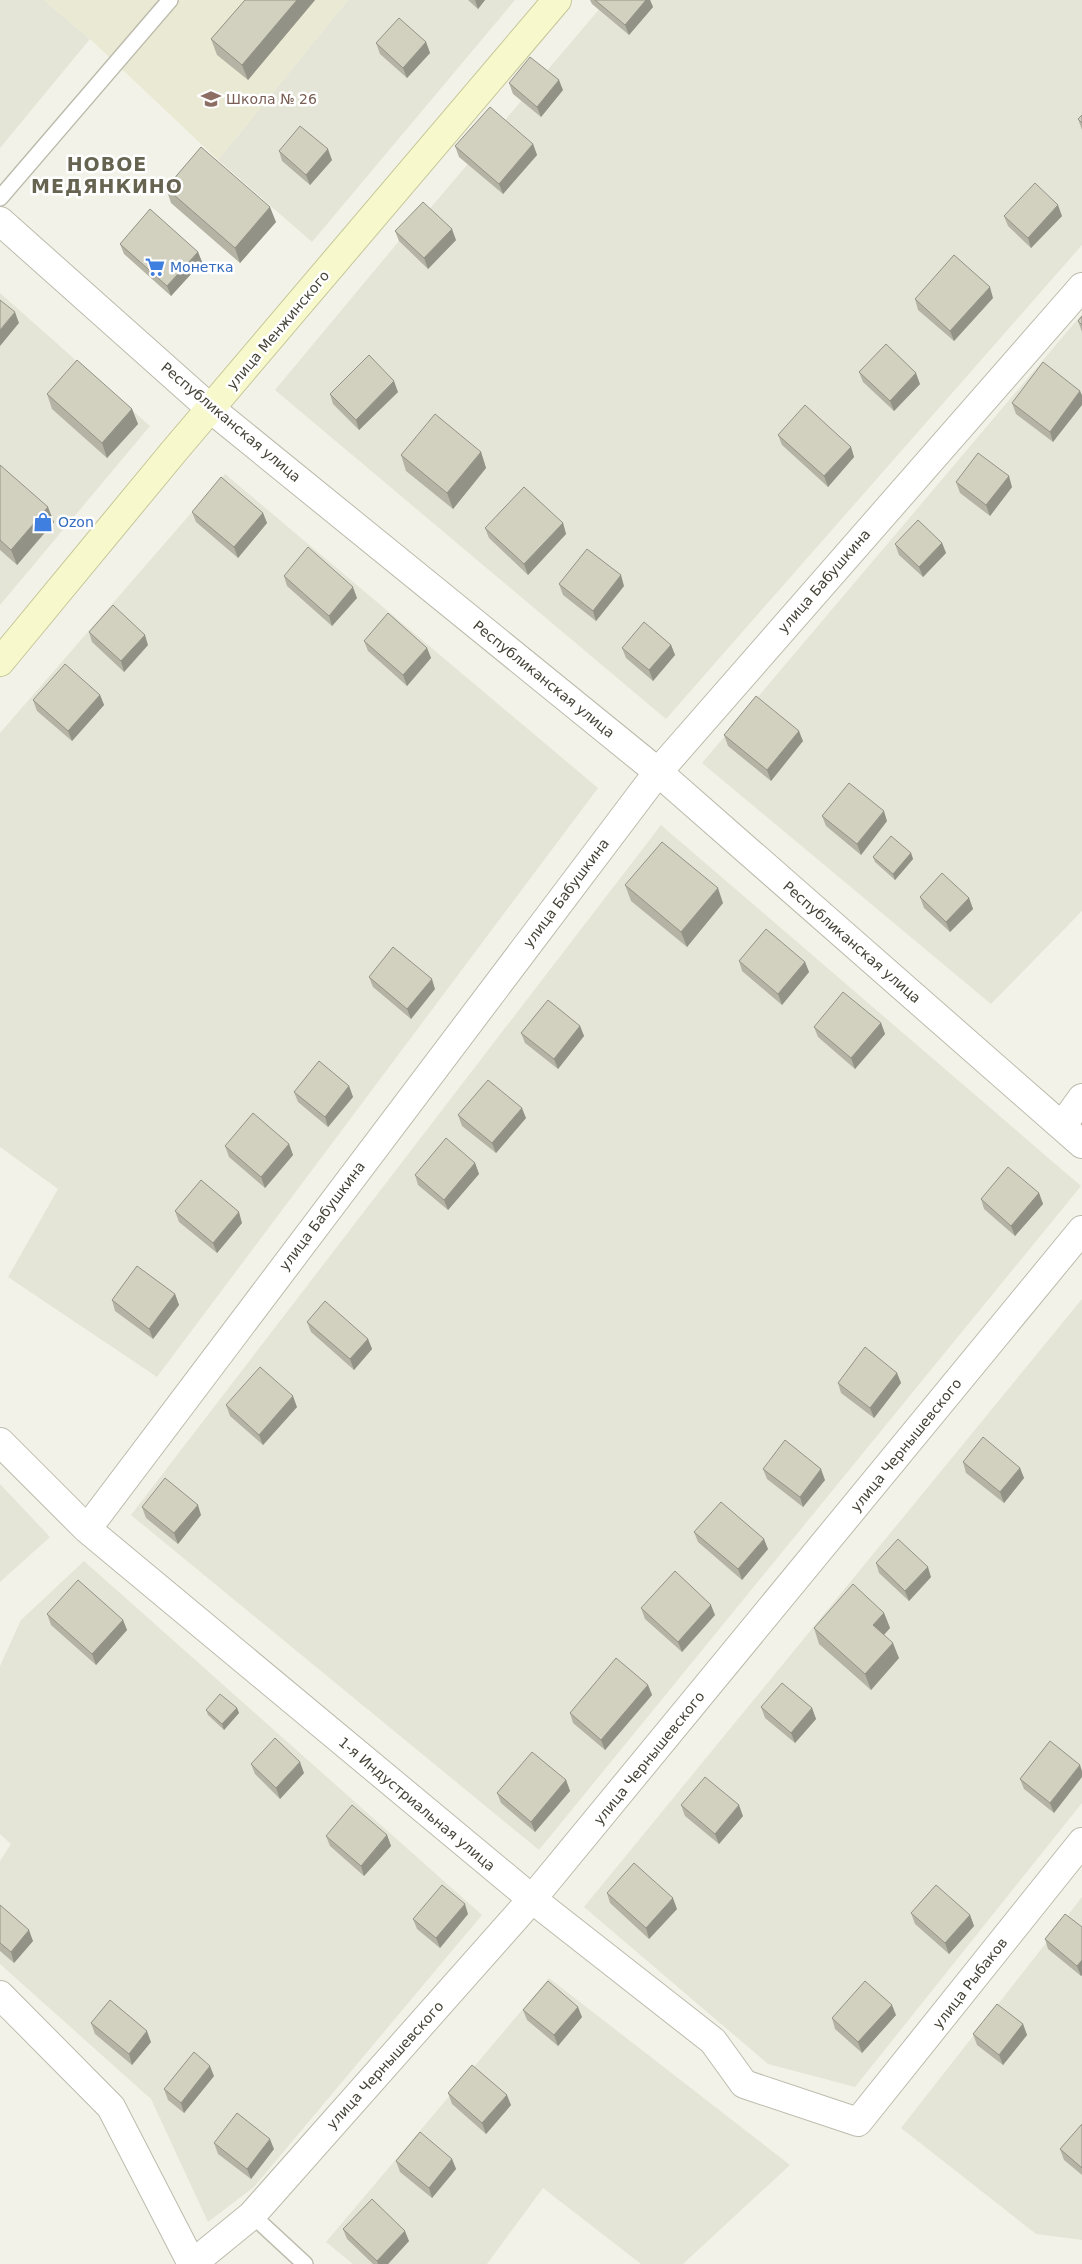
<svg xmlns="http://www.w3.org/2000/svg" width="1082" height="2264" font-family="'DejaVu Sans',sans-serif">
  <style>
    .residential { fill: #e5e5d7 }
    .education { fill: #eae9d3 }
    .lines { fill: none; stroke-linecap: round; stroke-linejoin: round }
    .service-casing { stroke: #bcbbac; stroke-width: 18 }
    .minor-casing { stroke: #bcbbac; stroke-width: 30 }
    .tertiary-casing { stroke: #bcbbac; stroke-width: 30 }
    .secondary-casing { stroke: #c6c798; stroke-width: 30 }
    .service { stroke: #fff; stroke-width: 15 }
    .minor { stroke: #fff; stroke-width: 28 }
    .tertiary { stroke: #fff; stroke-width: 28 }
    .secondary { stroke: #f7f8cc; stroke-width: 28 }
    .wall { fill: #b5b3a4 }
    .shaded-wall { fill: #939286 }
    .building { fill: #d2d0bf; stroke: #939286 }
    .labels { text-anchor: middle; dominant-baseline: central; stroke-width: 5; stroke-linejoin: round; paint-order: stroke }
    .education-label { font-size: 14px; fill: #785e54; stroke: #fff; text-anchor: start }
    .shop-label { font-size: 14px; fill: #366cbe; stroke: #fff; text-anchor: start }
    .street-label { font-size: 14px; fill: #454337; stroke: #fff }
    .district-label { font-size: 19px; font-weight: bold; letter-spacing: 1px; fill: #666350; stroke: #fff }
  </style>
  <rect width="100%" height="100%" fill="#f2f2e8"/>
  <path class="residential" d="M0 0H44L90 39 0 148Z
    M348 0H515L312 242 218 160Z
    M607 0H1082V245L666 719 275 390 399 241 427 212Z
    M0 293 150 426 0 605Z
    M1082 314V911L991 1004 702 763Z
    M225 474 598 788 157 1377 8 1277 58 1189 0 1147V733Z
    M661 825 1081 1186 539 1850 131 1515Z
    M1082 1299V1803L855 2087 768 2064 584 1907Z
    M0 1484 50 1537 0 1582Z
    M84 1561 482 1915 254 2187 208 2222 151 2099 0 1964V1861L11 1844 0 1834V1666L21 1620Z
    M1082 1897V2240L1036 2234 901 2128Z
    M549 1978 790 2165 683 2264H641L543 2188 487 2264H353L326 2242Z"/>
  <path class="education" d="M44 0H348L218 160 90 39Z"/>
  <g class="lines">
    <defs>
      <path id="service" d="M0 198 170 0
        M252 2215 305 2264"/>
      <path id="minor" d="M211 409 658 772 1082 1144
        M1062 1126 1082 1098
        M0 1442 87 1529 532 1899 713 2041 744 2084 858 2122 1082 1842
        M87 1529 658 772 1082 287
        M0 1995 111 2107 192 2264 252 2215 532 1899 1082 1230"/>
      <path id="tertiary" d="M0 221 211 409"/>
      <path id="secondary" d="M0 662 175 450 557 0"/>
    </defs>
    <use href="#service" class="service-casing"/>
    <use href="#minor" class="minor-casing"/>
    <use href="#tertiary" class="tertiary-casing"/>
    <use href="#secondary" class="secondary-casing"/>
    <use href="#service" class="service"/>
    <use href="#minor" class="minor"/>
    <use href="#tertiary" class="tertiary"/>
    <use href="#secondary" class="secondary"/>
  </g>
  <path class="wall" d="M245 0H315L248 80 217 55 211 39Z
    M468 0H485L478 9Z
    M590 0H650L653 7 629 35 592 4Z
    M426 42 430 53 407 78 380 54 376 43Z
    M509 83 563 90 541 117 513 94Z
    M1082 115V130L1078 119Z
    M533 144 537 155 503 194 459 157 455 146Z
    M279 151 332 160 310 185 282 161Z
    M166 188 276 222 240 263 171 203Z
    M1004 216H1062L1031 248 1008 226Z
    M395 231 456 240 428 269 399 241Z
    M120 244 198 252 202 262 171 296 124 254Z
    M993 298 954 341 918 310 915 299Z
    M1082 316V332L1078 321Z
    M859 372 920 384 894 411 863 382Z
    M398 392 359 430 333 404 330 394Z
    M47 394 132 409 138 424 107 458 52 409Z
    M1082 395 1053 442 1016 414 1012 403Z
    M778 435 851 447 854 457 828 487 782 445Z
    M481 452 486 468 453 509 406 471 401 455Z
    M0 465 54 522 17 565 0 550Z
    M956 482 1012 487 990 516 960 493Z
    M192 512 263 513 267 523 238 558 196 522Z
    M563 523 566 534 528 575 489 538 485 528Z
    M942 543 946 553 923 577 899 555 895 544Z
    M284 576 357 598 332 626 287 586Z
    M559 584 624 586 596 621 563 595Z
    M89 632 148 645 124 672 92 642Z
    M364 641 427 648 431 658 407 686 368 651Z
    M671 645 675 655 653 681 626 658 622 648Z
    M100 695 104 705 72 741 37 711 33 700Z
    M724 735 803 741 771 781 728 746Z
    M822 816 887 821 861 855 826 826Z
    M911 853 913 859 895 880 875 862 873 857Z
    M625 885 723 903 687 947 631 901Z
    M920 897 969 898 973 909 950 932 924 908Z
    M739 961 805 962 809 972 782 1005 742 971Z
    M369 977 435 989 411 1019 373 987Z
    M881 1023 885 1034 855 1069 818 1037 814 1027Z
    M580 1026 584 1036 558 1069 525 1043 521 1033Z
    M349 1086 353 1097 328 1127 298 1102 294 1092Z
    M458 1115 526 1118 496 1153 462 1126Z
    M289 1144 293 1155 265 1188 229 1157 225 1146Z
    M475 1163 479 1174 448 1210 418 1185 415 1175Z
    M1039 1193 1043 1204 1015 1236 984 1209 981 1199Z
    M175 1211 242 1223 217 1253 179 1222Z
    M175 1294 179 1305 153 1339 115 1311 112 1300Z
    M307 1322 368 1339 372 1349 354 1370 311 1332Z
    M897 1373 901 1383 874 1418 841 1393 838 1383Z
    M226 1405 297 1407 263 1445 230 1416Z
    M963 1462 1020 1468 1024 1478 1004 1503 966 1473Z
    M763 1469 825 1480 803 1507 767 1479Z
    M142 1507 201 1515 178 1544 146 1518Z
    M694 1532 768 1549 742 1580 698 1542Z
    M876 1563 931 1577 909 1601 879 1573Z
    M641 1608 715 1615 682 1652 645 1619Z
    M884 1613 890 1628 884 1635 899 1658 871 1690 819 1644 814 1628Z
    M47 1614 123 1620 127 1630 96 1665 51 1625Z
    M648 1685 652 1695 605 1750 573 1723 570 1713Z
    M761 1707 812 1708 816 1719 795 1743 765 1718Z
    M237 1708 239 1713 224 1730 208 1715 206 1710Z
    M1050 1741 1054 1813 1024 1789 1020 1779Z
    M251 1764 304 1773 280 1799 255 1774Z
    M566 1780 570 1791 535 1832 501 1803 497 1793Z
    M681 1805 743 1816 719 1844 685 1816Z
    M387 1835 391 1846 364 1876 330 1846 326 1836Z
    M607 1893 677 1909 649 1939 610 1903Z
    M0 1905 33 1941 14 1963 0 1951Z
    M911 1913 970 1915 974 1926 949 1954 915 1924Z
    M468 1914 440 1948 417 1929 413 1919Z
    M1082 1927V1975L1081 1976 1048 1949 1045 1939Z
    M523 2010 582 2017 558 2046 527 2020Z
    M896 2015 862 2053 835 2029 832 2018Z
    M91 2023 151 2042 132 2065 95 2034Z
    M1023 2024 1027 2035 1003 2065 977 2045 973 2034Z
    M214 2076 184 2113 168 2100 164 2089Z
    M448 2093 511 2105 486 2134 452 2104Z
    M1082 2124V2175L1064 2160 1060 2149Z
    M214 2143 274 2149 251 2179 218 2154Z
    M452 2159 456 2169 432 2198 400 2172 396 2161Z
    M343 2229 409 2241 388 2264H373L347 2239Z"/>
  <path class="shaded-wall" d="M297 0H315L248 80 242 65Z
    M475 0H485L478 9Z
    M646 0H650L653 7 629 35 625 25Z
    M426 42 430 53 407 78 403 68Z
    M559 80 563 90 541 117 537 107Z
    M533 144 537 155 503 194 499 184Z
    M328 149 332 160 310 185 306 175Z
    M1058 205 1062 216 1031 248 1028 238Z
    M270 207 276 222 240 263 235 248Z
    M452 229 456 240 428 269 424 258Z
    M198 252 202 262 171 296 167 286Z
    M990 287 993 298 954 341 950 331Z
    M15 312 19 323 0 346V330Z
    M916 373 920 384 894 411 890 401Z
    M394 381 398 392 359 430 356 420Z
    M1080 391 1082 395V405L1053 442 1050 432Z
    M132 409 138 424 107 458 102 443Z
    M851 447 854 457 828 487 824 476Z
    M481 452 486 468 453 509 447 493Z
    M1009 476 1012 487 990 516 986 505Z
    M48 507 54 522 17 565 11 550Z
    M263 513 267 523 238 558 234 547Z
    M563 523 566 534 528 575 524 564Z
    M942 543 946 553 923 577 919 567Z
    M621 575 624 586 596 621 593 611Z
    M353 587 357 598 332 626 329 616Z
    M145 635 148 645 124 672 121 661Z
    M671 645 675 655 653 681 649 670Z
    M427 648 431 658 407 686 403 675Z
    M100 695 104 705 72 741 68 731Z
    M799 731 803 741 771 781 767 770Z
    M884 811 887 821 861 855 857 844Z
    M911 853 913 859 895 880 893 874Z
    M718 888 723 903 687 947 681 932Z
    M969 898 973 909 950 932 946 922Z
    M805 962 809 972 782 1005 778 994Z
    M432 979 435 989 411 1019 407 1009Z
    M881 1023 885 1034 855 1069 851 1058Z
    M580 1026 584 1036 558 1069 554 1059Z
    M349 1086 353 1097 328 1127 325 1117Z
    M522 1108 526 1118 496 1153 492 1143Z
    M289 1144 293 1155 265 1188 261 1177Z
    M475 1163 479 1174 448 1210 444 1200Z
    M1039 1193 1043 1204 1015 1236 1011 1226Z
    M239 1212 242 1223 217 1253 213 1243Z
    M175 1294 179 1305 153 1339 149 1329Z
    M368 1339 372 1349 354 1370 350 1359Z
    M897 1373 901 1383 874 1418 870 1408Z
    M293 1396 297 1407 263 1445 259 1435Z
    M1020 1468 1024 1478 1004 1503 1000 1492Z
    M821 1469 825 1480 803 1507 800 1497Z
    M198 1505 201 1515 178 1544 174 1533Z
    M764 1539 768 1549 742 1580 738 1569Z
    M928 1567 931 1577 909 1601 905 1591Z
    M711 1605 715 1615 682 1652 678 1642Z
    M884 1613 890 1628 878 1641 873 1625Z
    M123 1620 127 1630 96 1665 92 1654Z
    M893 1643 899 1658 871 1690 865 1674Z
    M648 1685 652 1695 605 1750 601 1740Z
    M237 1708 239 1713 224 1730 222 1724Z
    M812 1708 816 1719 795 1743 791 1733Z
    M300 1762 304 1773 280 1799 276 1788Z
    M1080 1765 1082 1771V1777L1054 1813 1050 1803Z
    M566 1780 570 1791 535 1832 531 1822Z
    M739 1805 743 1816 719 1844 715 1834Z
    M387 1835 391 1846 364 1876 361 1866Z
    M673 1898 677 1909 649 1939 646 1928Z
    M465 1904 468 1914 440 1948 436 1938Z
    M970 1915 974 1926 949 1954 945 1943Z
    M29 1930 33 1941 14 1963 11 1952Z
    M1082 1960V1975L1081 1976 1077 1966Z
    M892 2005 896 2015 862 2053 858 2042Z
    M578 2007 582 2017 558 2046 554 2035Z
    M1023 2024 1027 2035 1003 2065 999 2055Z
    M147 2031 151 2042 132 2065 129 2054Z
    M210 2066 214 2076 184 2113 181 2103Z
    M507 2095 511 2105 486 2134 482 2123Z
    M270 2139 274 2149 251 2179 247 2169Z
    M452 2159 456 2169 432 2198 429 2188Z
    M405 2231 409 2241 388 2264H378L377 2261Z"/>
  <path class="building" d="M245 0H297L242 65 211 39Z
    M595 0H646L625 25Z
    M399 18 426 42 403 68 376 43Z
    M530 57 559 80 537 107 509 83Z
    M490 107 533 144 499 184 455 146Z
    M1082 115V123L1078 119Z
    M300 126 328 149 306 175 279 151Z
    M201 147 270 207 235 248 166 188Z
    M1035 183 1058 205 1028 238 1004 216Z
    M423 202 452 229 424 258 395 231Z
    M150 209 198 252 167 286 120 244Z
    M954 255 990 287 950 331 915 299Z
    M0 300 15 312 0 330Z
    M1082 316V325L1078 321Z
    M886 344 916 373 890 401 859 372Z
    M369 355 394 381 356 420 330 394Z
    M77 360 132 409 102 443 47 394Z
    M1043 362 1080 391 1050 432 1012 403Z
    M805 405 851 447 824 476 778 435Z
    M435 414 481 452 447 493 401 455Z
    M978 453 1009 476 986 505 956 482Z
    M0 465 48 507 11 550 0 540Z
    M221 477 263 513 234 547 192 512Z
    M524 487 563 523 524 564 485 528Z
    M918 520 942 543 919 567 895 544Z
    M308 547 353 587 329 616 284 576Z
    M587 549 621 575 593 611 559 584Z
    M113 605 145 635 121 661 89 632Z
    M388 613 427 648 403 675 364 641Z
    M644 622 671 645 649 670 622 648Z
    M65 664 100 695 68 731 33 700Z
    M756 696 799 731 767 770 724 735Z
    M849 783 884 811 857 844 822 816Z
    M891 836 911 853 893 874 873 857Z
    M662 842 718 888 681 932 625 885Z
    M942 873 969 898 946 922 920 897Z
    M766 929 805 962 778 994 739 961Z
    M393 947 432 979 407 1009 369 977Z
    M843 992 881 1023 851 1058 814 1027Z
    M548 1000 580 1026 554 1059 521 1033Z
    M319 1061 349 1086 325 1117 294 1092Z
    M488 1080 522 1108 492 1143 458 1115Z
    M253 1113 289 1144 261 1177 225 1146Z
    M446 1138 475 1163 444 1200 415 1175Z
    M1008 1167 1039 1193 1011 1226 981 1199Z
    M201 1180 239 1212 213 1243 175 1211Z
    M137 1266 175 1294 149 1329 112 1300Z
    M325 1301 368 1339 350 1359 307 1322Z
    M865 1347 897 1373 870 1408 838 1383Z
    M260 1367 293 1396 259 1435 226 1405Z
    M983 1437 1020 1468 1000 1492 963 1462Z
    M785 1440 821 1469 800 1497 763 1469Z
    M165 1478 198 1505 174 1533 142 1507Z
    M721 1502 764 1539 738 1569 694 1532Z
    M898 1539 928 1567 905 1591 876 1563Z
    M675 1571 711 1605 678 1642 641 1608Z
    M78 1580 123 1620 92 1654 47 1614Z
    M853 1584 884 1613 873 1625 893 1643 865 1674 814 1628Z
    M616 1658 648 1685 601 1740 570 1713Z
    M782 1683 812 1708 791 1733 761 1707Z
    M220 1694 237 1708 222 1724 206 1710Z
    M275 1738 300 1762 276 1788 251 1764Z
    M1050 1741 1080 1765 1050 1803 1020 1779Z
    M532 1752 566 1780 531 1822 497 1793Z
    M705 1777 739 1805 715 1834 681 1805Z
    M352 1805 387 1835 361 1866 326 1836Z
    M634 1863 673 1898 646 1928 607 1893Z
    M442 1885 465 1904 436 1938 413 1919Z
    M936 1885 970 1915 945 1943 911 1913Z
    M0 1905 29 1930 11 1952 0 1943Z
    M1065 1914 1082 1927V1960L1077 1966 1045 1939Z
    M548 1981 578 2007 554 2035 523 2010Z
    M865 1981 892 2005 858 2042 832 2018Z
    M110 2000 147 2031 129 2054 91 2023Z
    M997 2004 1023 2024 999 2055 973 2034Z
    M194 2052 210 2066 181 2103 164 2089Z
    M472 2065 507 2095 482 2123 448 2093Z
    M237 2113 270 2139 247 2169 214 2143Z
    M1082 2124V2168L1060 2149Z
    M420 2132 452 2159 429 2188 396 2161Z
    M372 2199 405 2231 377 2261 343 2229Z"/>
  <defs>
    <symbol id="school-bare" viewBox="-9 -9 18 18"><path d="M0-5L7-2L0 1L-7-2ZM-4 1L0 2.5L4 1V4Q0 6-4 4Z" fill="#8d6e63" stroke="#fff" stroke-width="2.5" paint-order="stroke"/></symbol>
    <symbol id="supermarket-bare" viewBox="-9 -9 18 18"><path d="M-6-5.5h2.5l.6 2H6L4.5 2H-2.5L-4.4-4H-6ZM-1.5 3.2a1.3 1.3 0 1 0 .1 0ZM3 3.2a1.3 1.3 0 1 0 .1 0Z" fill="#3f7fe0" stroke="#fff" stroke-width="2.5" paint-order="stroke"/></symbol>
    <symbol id="shop-bare" viewBox="-9 -9 18 18"><path d="M-5-2.5h2.3a2.7 3.5 0 0 1 5.4 0H5L5.5 6h-11ZM-1.5-2.5h3a1.5 2.3 0 0 0-3 0Z" fill="#3f7fe0" stroke="#fff" stroke-width="2.5" paint-order="stroke"/></symbol>
  </defs>
  <g fill-rule="evenodd">
    <use href="#school-bare" x="197" y="85" width="28" height="28"/>
    <use href="#supermarket-bare" x="141" y="253" width="28" height="28"/>
    <use href="#shop-bare" x="29" y="508" width="28" height="28"/>
  </g>
  <g class="labels">
    <g class="education-label">
      <text x="226" y="99">Школа № 26</text>
    </g>
    <g class="shop-label">
      <text x="170" y="267">Монетка</text>
      <text x="58" y="522">Ozon</text>
    </g>
    <g class="street-label">
      <text transform="translate(278 330) rotate(-50)">улица Менжинского</text>
      <text transform="translate(231 422) rotate(40)">Республиканская улица</text>
      <text transform="translate(824 581) rotate(-49)">улица Бабушкина</text>
      <text transform="translate(544 679) rotate(39)">Республиканская улица</text>
      <text transform="translate(566 893) rotate(-53)">улица Бабушкина</text>
      <text transform="translate(852 942) rotate(41)">Республиканская улица</text>
      <text transform="translate(322 1216) rotate(-53)">улица Бабушкина</text>
      <text transform="translate(906 1445) rotate(-51)">улица Чернышевского</text>
      <text transform="translate(649 1758) rotate(-51)">улица Чернышевского</text>
      <text transform="translate(417 1804) rotate(40)">1-я Индустриальная улица</text>
      <text transform="translate(970 1983) rotate(-52)">улица Рыбаков</text>
      <text transform="translate(385 2065) rotate(-48)">улица Чернышевского</text>
    </g>
    <g class="district-label">
      <text x="107" y="164">НОВОЕ<tspan x="107" dy="22">МЕДЯНКИНО</tspan></text>
    </g>
  </g>
</svg>
